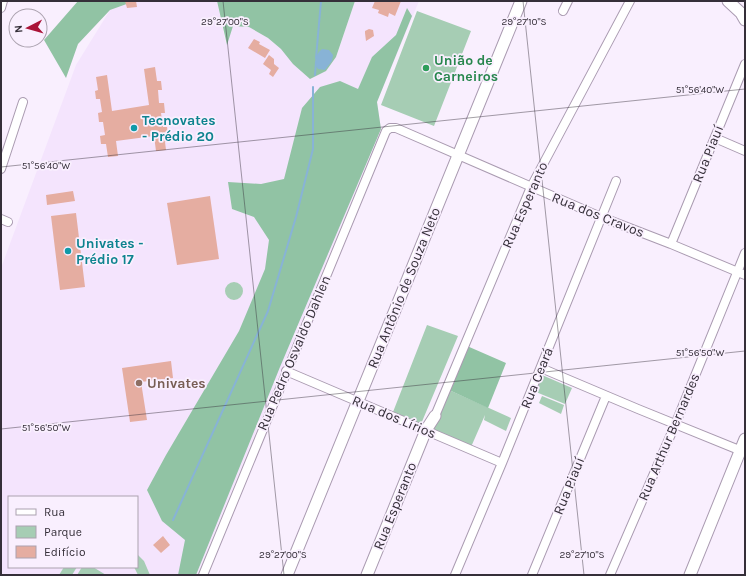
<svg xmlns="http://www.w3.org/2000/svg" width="746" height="576" font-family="Karla,sans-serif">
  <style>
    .built { fill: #f4e4fd; fill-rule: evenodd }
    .green { fill: #a6cdb4 }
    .forest { fill: #91c3a4 }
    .water { fill: #88b3d6 }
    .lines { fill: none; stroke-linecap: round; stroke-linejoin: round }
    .stream { stroke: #88b3d6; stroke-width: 2 }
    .building { fill: #e5ada1 }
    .street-casing { stroke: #aa9bb1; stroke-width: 10 }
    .secondary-casing { stroke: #aa9bb1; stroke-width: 13 }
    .street { stroke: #fff; stroke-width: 8 }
    .secondary { stroke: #fff; stroke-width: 11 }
    .ticks { fill: none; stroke: #352f39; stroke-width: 1; stroke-opacity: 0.45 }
    .leisure-dot { fill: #2e9e5b; stroke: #f9effe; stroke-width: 1.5 }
    .culture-dot { fill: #0f9aa8; stroke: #f9effe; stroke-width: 1.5 }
    .education-dot { fill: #8d6e63; stroke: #f9effe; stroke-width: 1.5 }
    .labels { text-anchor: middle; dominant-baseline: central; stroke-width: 3.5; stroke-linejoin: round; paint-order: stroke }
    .leisure-label { font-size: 14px; font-weight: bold; fill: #27864d; stroke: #f9effe; text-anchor: start }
    .culture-label { font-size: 14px; font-weight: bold; fill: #0d838f; stroke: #f9effe; text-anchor: start }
    .street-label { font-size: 14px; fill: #352f39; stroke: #f9effe }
    .education-label { font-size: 14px; font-weight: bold; fill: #785e54; stroke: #f9effe; text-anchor: start }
    .ticks-label { font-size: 10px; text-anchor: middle; fill: #352f39; stroke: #f9effe; stroke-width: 3.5; stroke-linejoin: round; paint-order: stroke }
  </style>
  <rect width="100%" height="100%" fill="#f9effe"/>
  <path class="built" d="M135 1H217L226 44 233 25 249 27 268 38 281 49 336 57 355 1H419L377 102 381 129 197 575H1V268L76 65 110 10ZM9 497H137V567H9Z"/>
  <path class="green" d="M417 11 471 31 434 126 381 105Z
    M225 291a9 9 0 1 1 18 0a9 9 0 1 1-18 0Z
    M427 325 458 336 421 424 393 412Z
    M542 375 572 388 565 404 536 392Z
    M449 390 511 418 506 431 484 420 485 415 471 447 433 431Z
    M542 396 564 405 561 414 539 403Z
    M137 554 144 561 150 575H138L134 567H137Z
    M64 567H77L72 575H59Z
    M82 567H93L106 575H77Z"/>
  <path class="forest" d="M78 1H135L110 10 78 44 66 78 44 40Z
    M217 1H355L336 57 326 71 310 79 293 64 281 49 268 38 249 27 233 26 227 45Z
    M407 8 412 16 377 102 381 129 280 367 196 575H178L185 540 162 521 147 490 166 455 239 331 265 269 269 240 254 217 232 209 228 182 261 184 284 179 302 108 320 87 340 81 358 89 372 57 396 35Z
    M467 346 506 363 488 408 449 390Z"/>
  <path class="water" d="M322 49 329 50 333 55 332 61 325 70 318 69C313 62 315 55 322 49Z"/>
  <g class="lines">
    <path class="stream" d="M316 58 321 1
      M315 75 316 62
      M173 520 268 311 296 217 313 149V87"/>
  </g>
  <path class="building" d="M125 1H136L137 7 127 8Z
    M375 1H401L395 16 389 13 388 17 378 13 379 10 372 8Z
    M369 29 373 30 374 36 366 41 365 33V31Z
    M254 39 260 42 259 44 270 50 265 58 248 48Z
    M269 55 274 59V64L279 68 273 77 269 74 271 70 263 64Z
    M155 67 157 81H161L162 90H158L159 103H164L165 113H161L163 127H167L168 134H166L167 142H165L166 150 156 151 154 136 116 141 118 156 108 157 106 144H101L100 136 105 135 103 122H99L98 113 102 112 100 99H96L95 91 98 90 96 77 107 75 112 111 149 105 144 69Z
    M73 191 75 201 47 205 46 195Z
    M210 196 219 259 177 265 167 203Z
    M76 213 85 287 60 290 51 216Z
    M171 361 173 378 141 382 147 420 130 422 122 368Z
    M163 536 170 545 161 553 153 545Z"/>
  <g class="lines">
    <defs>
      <path id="street" d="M1 8 3 1
        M563 11 568 1
        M715 138 745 151
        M1 169 23 102
        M1 219 8 222
        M671 244 745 64
        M541 368 638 409 744 452
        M286 371 502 463
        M435 416 531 187 630 1
        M203 575 386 131 390 128H396L601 217 671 244 745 275
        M455 575 502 463 616 181
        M532 575 606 396
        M610 575 675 425 745 253"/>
      <path id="secondary" d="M728 1 741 13 745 20
        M287 575 521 1
        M367 575 426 430 435 416
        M690 575 745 439"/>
    </defs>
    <use href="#street" class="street-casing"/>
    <use href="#secondary" class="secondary-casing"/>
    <use href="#street" class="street"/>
    <use href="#secondary" class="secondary"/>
  </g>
  <path class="ticks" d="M223 1 284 575M523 1 584 575M1 167 745 89M1 429 745 351"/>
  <circle class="leisure-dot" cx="426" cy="68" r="4"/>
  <g class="culture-dot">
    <circle cx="134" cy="128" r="4"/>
    <circle cx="68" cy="251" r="4"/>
  </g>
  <circle class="education-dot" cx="139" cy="383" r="4"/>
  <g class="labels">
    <g class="leisure-label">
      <text x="434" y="60">União de<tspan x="434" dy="16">Carneiros</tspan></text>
    </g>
    <g class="culture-label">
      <text x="142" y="120">Tecnovates<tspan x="142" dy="16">- Prédio 20</tspan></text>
      <text x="76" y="243">Univates -<tspan x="76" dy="16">Prédio 17</tspan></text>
    </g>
    <g class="street-label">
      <text transform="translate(708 154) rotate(-68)">Rua Piauí</text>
      <text transform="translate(525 205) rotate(-66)">Rua Esperanto</text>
      <text transform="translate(598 215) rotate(22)">Rua dos Cravos</text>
      <text transform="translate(404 288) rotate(-68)">Rua Antônio de Souza Neto</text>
      <text transform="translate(294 353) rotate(-67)">Rua Pedro Osvaldo Dahlen</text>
      <text transform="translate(537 378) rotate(-68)">Rua Ceará</text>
      <text transform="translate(394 417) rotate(23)">Rua dos Lírios</text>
      <text transform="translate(669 437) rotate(-67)">Rua Arthur Bernardes</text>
      <text transform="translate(569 486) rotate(-68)">Rua Piauí</text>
      <text transform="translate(395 506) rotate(-68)">Rua Esperanto</text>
    </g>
    <g class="education-label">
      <text x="147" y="383">Univates</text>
    </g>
  </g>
  <g class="ticks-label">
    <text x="225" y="25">29°27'00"S</text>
    <text x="524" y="25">29°27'10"S</text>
    <text x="700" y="93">51°56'40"W</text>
    <text x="46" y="169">51°56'40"W</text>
    <text x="700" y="356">51°56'50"W</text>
    <text x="46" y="431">51°56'50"W</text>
    <text x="283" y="558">29°27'00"S</text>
    <text x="582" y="558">29°27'10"S</text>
  </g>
  <rect width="746" height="576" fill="none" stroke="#352f39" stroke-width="4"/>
  <rect x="8" y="496" width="130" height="72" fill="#f9effe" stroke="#aba2af"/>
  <rect x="16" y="509" width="20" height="6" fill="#ffffff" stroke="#aba2af"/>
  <text x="44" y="516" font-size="12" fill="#352f39">Rua</text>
  <rect x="16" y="526" width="20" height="12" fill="#a6cdb4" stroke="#aba2af"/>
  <text x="44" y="536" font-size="12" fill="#352f39">Parque</text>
  <rect x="16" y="546" width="20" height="12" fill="#e5ada1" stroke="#aba2af"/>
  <text x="44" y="556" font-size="12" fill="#352f39">Edifício</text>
  <g transform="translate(28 28) rotate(264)"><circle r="19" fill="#f9effe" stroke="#aba2af"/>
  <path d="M0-3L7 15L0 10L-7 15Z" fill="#aa1338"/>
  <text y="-6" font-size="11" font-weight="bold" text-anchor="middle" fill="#352f39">N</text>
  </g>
</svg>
